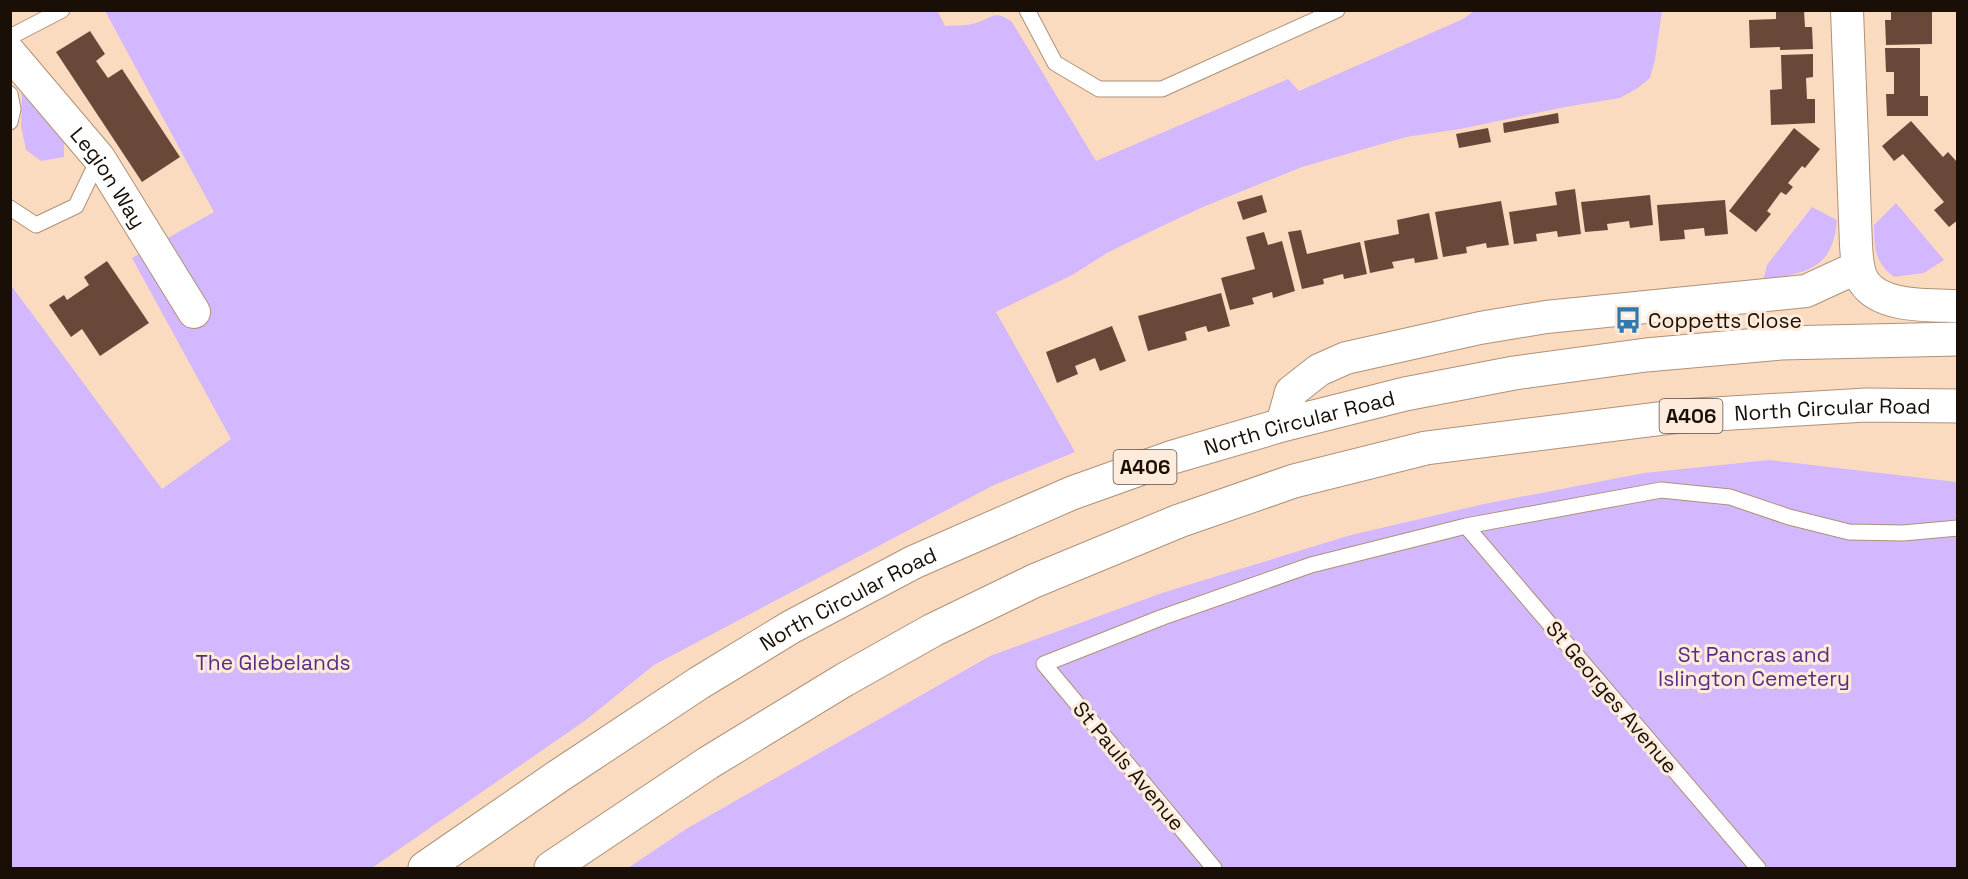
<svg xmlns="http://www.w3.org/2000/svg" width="1968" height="879" font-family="'Space Grotesk',sans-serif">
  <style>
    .green { fill: #d4b8ff }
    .building { fill: #69483a }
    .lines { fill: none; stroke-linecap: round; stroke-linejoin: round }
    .lane-casing { stroke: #ae9178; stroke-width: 17 }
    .street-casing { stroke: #ae9178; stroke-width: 34 }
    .highway-casing { stroke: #ae9178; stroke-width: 35 }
    .lane { stroke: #fff; stroke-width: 15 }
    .street { stroke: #fff; stroke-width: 32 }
    .highway { stroke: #fff; stroke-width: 33 }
    .labels { text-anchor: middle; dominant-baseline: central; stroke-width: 6; stroke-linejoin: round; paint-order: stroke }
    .shield { fill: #feebdb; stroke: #5e5146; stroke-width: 1.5 }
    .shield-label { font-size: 20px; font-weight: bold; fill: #190f06 }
    .street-label { font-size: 21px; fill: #190f06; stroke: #feebdb }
    .poi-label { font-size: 21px; fill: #190f06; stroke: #feebdb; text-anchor: start }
    .park-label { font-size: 21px; fill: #582c85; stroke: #feebdb }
  </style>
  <rect width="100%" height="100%" fill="#fbdbc0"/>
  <path class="green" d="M937 10 945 26C955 25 967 26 976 23 992 18 994 9 1012 22L1096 161 1288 79 1299 91 1463 19 1474 11H1662L1655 60 1650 78 1638 88 1620 98 1565 107 1460 129 1406 137 1302 167 1203 207 1160 227 1107 253 1074 274 996 312 1075 452 992 486 654 665 586 720 372 868H11L10 284 162 489 231 439 132 258 214 212 105 11Z
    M22 88 64 137V157L41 161 26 150 21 126Z
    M1896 203 1944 260 1924 273 1894 277C1875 263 1874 247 1874 225Z
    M1812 207 1837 220C1833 271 1805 272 1763 281L1767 265Z
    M1769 460 1957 482V868H628L686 829 990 656 1162 593 1351 535 1484 504 1644 473Z"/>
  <path class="building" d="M1776 10H1804L1805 27H1812L1813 49 1780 50V47L1750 48 1749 20 1776 19Z
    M1891 10H1932V44L1886 45 1885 20H1891Z
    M90 31 105 54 96 61 108 78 122 69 180 157 142 182 56 52Z
    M1885 48H1920V96H1928V116H1887L1886 94H1894V72H1886Z
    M1813 54V77L1806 78 1807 99H1815V123L1771 125 1770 90 1782 89 1781 55Z
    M1558 113 1559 123 1504 133 1503 123Z
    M1911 121 1943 157 1948 152 1958 163V220L1949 227 1934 210 1944 202 1903 154 1894 161 1882 146Z
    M1488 128 1491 142 1459 148 1456 134Z
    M1794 128 1820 149 1805 168 1802 166 1788 183 1793 187 1786 195 1781 192 1767 211 1771 214 1756 232 1729 211Z
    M1575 189 1581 234 1558 237 1557 231 1536 234 1537 241 1514 244 1509 212 1557 205 1555 192Z
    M1262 195 1267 212 1243 220 1237 202Z
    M1650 195 1653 225 1630 228 1629 221 1607 224 1608 230 1585 232 1581 202Z
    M1725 200 1728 234 1705 236 1704 228 1684 230 1685 239 1660 241 1657 205Z
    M1501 201 1509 245 1487 248 1486 243 1466 247 1467 253 1443 257 1435 212Z
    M1429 213 1438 259 1415 263 1414 258 1392 262 1394 268 1370 273 1364 241 1399 234 1397 220Z
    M1301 230 1307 254 1360 242 1367 274 1344 279 1343 274 1323 279 1324 284 1302 289 1288 232Z
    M1264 232 1268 245 1282 241 1295 291 1273 298 1272 292 1252 298 1254 304 1230 310 1221 278 1255 269 1246 237Z
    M107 261 149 323 100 356 82 329 71 337 49 305 64 295 67 300 89 285 84 277Z
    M1221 293 1230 326 1208 332 1206 326 1185 332 1187 340 1148 351 1138 316Z
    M1112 326 1126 361 1100 371 1095 358 1075 366 1078 374 1057 383 1046 352Z"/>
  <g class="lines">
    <defs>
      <path id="lane" d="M1027 10 1055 63 1099 89H1162L1337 10
        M10 37 62 10
        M10 94 13 109 10 122
        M10 208 36 225 76 206 99 158
        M1466 526 1758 868
        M1214 868 1044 664 1163 617 1311 565 1466 526 1661 490 1730 497 1789 517 1849 532 1903 533 1958 528"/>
      <g id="street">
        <path d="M1847 10 1856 245C1857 257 1857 272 1864 282 1881 308 1930 305 1958 306"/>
        <path id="s1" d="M10 53 99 158 194 312"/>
        <path d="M1282 425 1291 392 1319 370 1346 358 1480 328 1546 317 1806 291 1858 267"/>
      </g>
      <g id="highway">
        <path id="s2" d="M425 868 560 775 699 683 791 627 914 562 1072 493 1173 457 1282 425 1405 394 1514 373 1646 355 1781 343 1958 339"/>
        <path id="s3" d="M551 868 708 763 844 680 933 630 1034 581 1179 521 1294 481 1426 448 1681 416 1866 405 1958 406"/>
      </g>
    </defs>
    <use href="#lane" class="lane-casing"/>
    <use href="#street" class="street-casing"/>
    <use href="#highway" class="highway-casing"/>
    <use href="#lane" class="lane"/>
    <use href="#street" class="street"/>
    <use href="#highway" class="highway"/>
  </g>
  <defs>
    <symbol id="bus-bare" viewBox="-9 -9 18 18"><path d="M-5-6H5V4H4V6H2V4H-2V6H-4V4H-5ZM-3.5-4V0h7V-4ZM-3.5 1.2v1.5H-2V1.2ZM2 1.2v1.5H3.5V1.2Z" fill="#2f79ac" stroke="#feebdb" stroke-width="2.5" paint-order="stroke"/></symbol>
  </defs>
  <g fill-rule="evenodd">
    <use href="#bus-bare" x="1609" y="301" width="38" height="38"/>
  </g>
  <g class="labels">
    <g class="shield">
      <rect x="1659.5" y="399" width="63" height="34" rx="4.5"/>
      <rect x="1113.5" y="450" width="63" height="34" rx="4.5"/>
    </g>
    <g class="shield-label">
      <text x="1691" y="416">A406</text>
      <text x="1145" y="467">A406</text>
    </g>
    <g class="street-label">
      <text stroke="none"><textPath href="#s1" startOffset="159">Legion Way</textPath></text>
      <text stroke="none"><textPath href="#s3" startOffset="1386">North Circular Road</textPath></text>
      <text stroke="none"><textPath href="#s2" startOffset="988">North Circular Road</textPath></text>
      <text stroke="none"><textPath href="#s2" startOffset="502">North Circular Road</textPath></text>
      <text transform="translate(1612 697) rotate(50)">St Georges Avenue</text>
      <text transform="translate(1129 766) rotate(50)">St Pauls Avenue</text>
    </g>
    <g class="poi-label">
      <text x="1648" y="320">Coppetts Close</text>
    </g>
    <g class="park-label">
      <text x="1754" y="654">St Pancras and<tspan x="1754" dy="24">Islington Cemetery</tspan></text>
      <text x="273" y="662">The Glebelands</text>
    </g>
  </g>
  <rect width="1968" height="879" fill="none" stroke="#190f06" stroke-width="24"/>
</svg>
